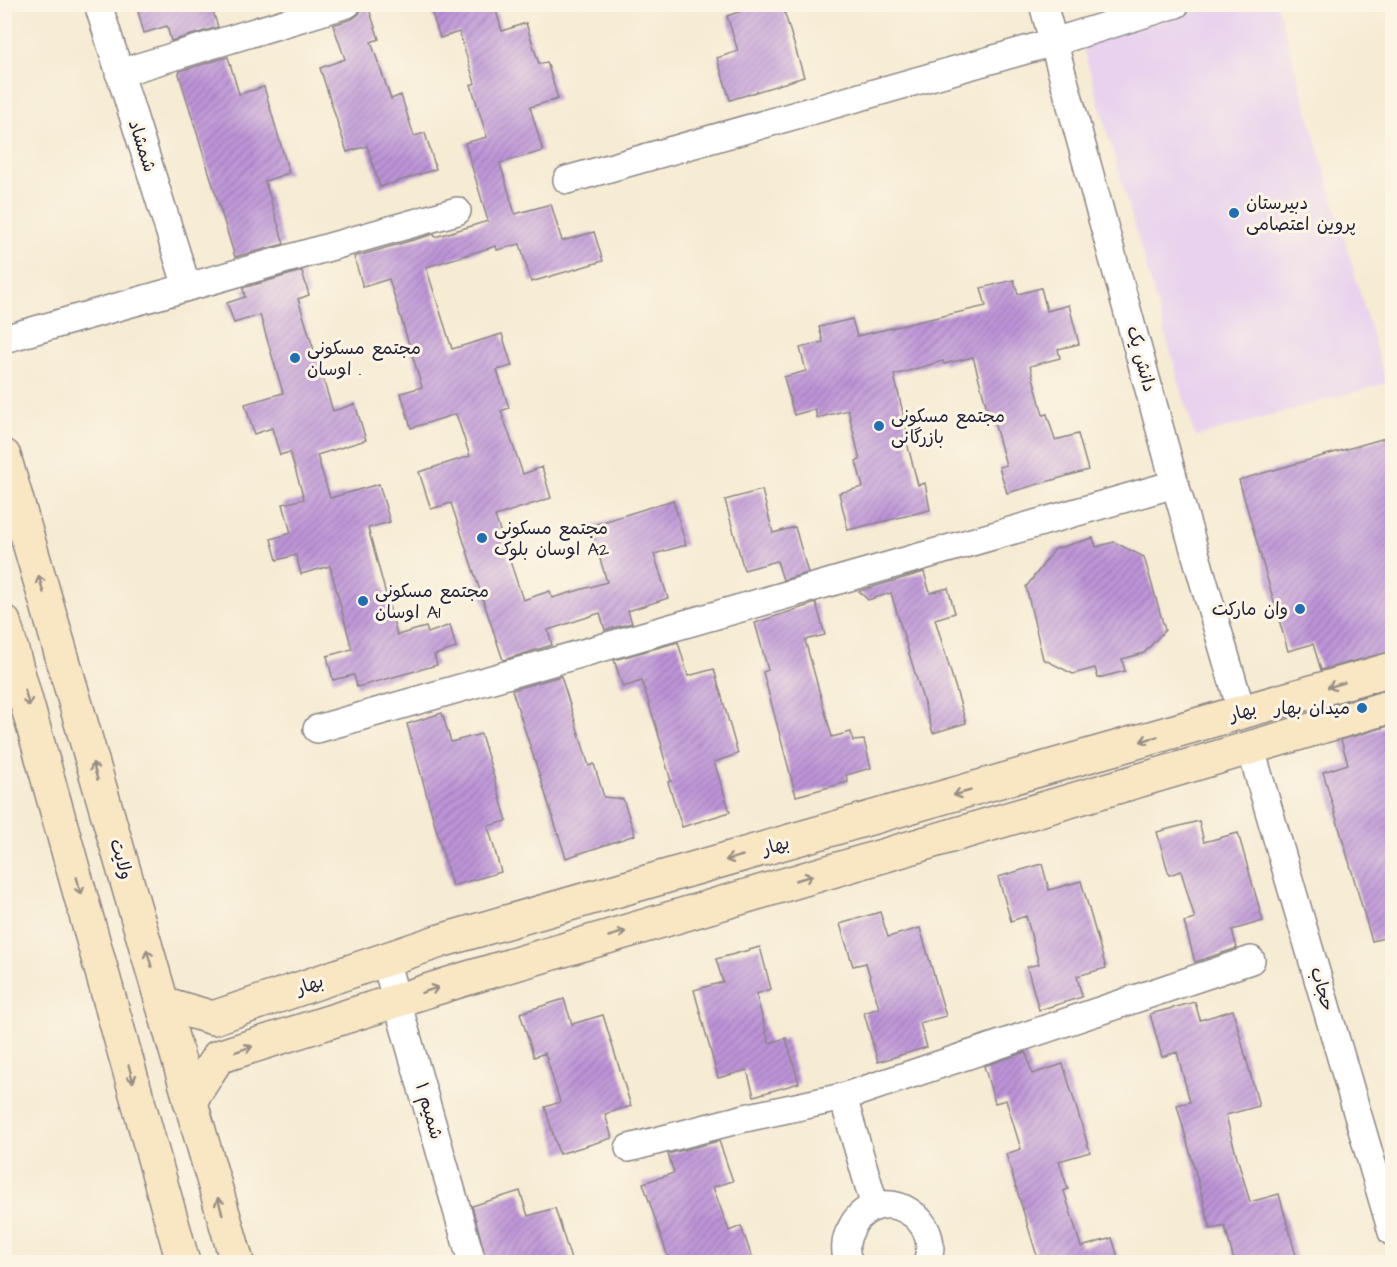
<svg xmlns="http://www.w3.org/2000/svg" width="1397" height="1267" font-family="'Architects Daughter','Playpen Sans Arabic',sans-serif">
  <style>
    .built { fill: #e8d2ee }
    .building { fill: url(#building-hatch) }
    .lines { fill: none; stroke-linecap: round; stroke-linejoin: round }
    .street-casing { stroke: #8c8687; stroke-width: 30 }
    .secondary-casing { stroke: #8c8687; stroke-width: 36 }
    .street { stroke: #fff; stroke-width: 27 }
    .secondary { stroke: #f9e7c3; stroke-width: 33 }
    .oneway { stroke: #988e86 }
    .poi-dot { fill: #1f6fb2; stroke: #fcf5e5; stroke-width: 2 }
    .labels { text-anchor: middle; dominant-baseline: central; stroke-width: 6; stroke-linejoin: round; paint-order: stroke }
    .street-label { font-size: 18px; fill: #22223b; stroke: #fcf5e5 }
    .poi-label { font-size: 18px; fill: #22223b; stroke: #fcf5e5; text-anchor: start }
  </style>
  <defs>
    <pattern id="building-hatch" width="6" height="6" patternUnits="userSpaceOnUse" patternTransform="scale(1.5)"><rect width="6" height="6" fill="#bd94d8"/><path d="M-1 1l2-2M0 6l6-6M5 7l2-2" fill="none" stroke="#9978b0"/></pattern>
  </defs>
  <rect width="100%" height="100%" fill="#fcf5e5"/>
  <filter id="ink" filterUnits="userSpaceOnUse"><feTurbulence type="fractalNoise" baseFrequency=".0167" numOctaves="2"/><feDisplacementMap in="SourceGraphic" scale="12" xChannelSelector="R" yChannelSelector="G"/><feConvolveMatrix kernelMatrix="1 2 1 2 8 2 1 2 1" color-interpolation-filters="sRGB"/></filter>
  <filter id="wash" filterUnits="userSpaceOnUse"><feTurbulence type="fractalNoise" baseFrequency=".008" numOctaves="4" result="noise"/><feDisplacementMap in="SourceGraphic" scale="24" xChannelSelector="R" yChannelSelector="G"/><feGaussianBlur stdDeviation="1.35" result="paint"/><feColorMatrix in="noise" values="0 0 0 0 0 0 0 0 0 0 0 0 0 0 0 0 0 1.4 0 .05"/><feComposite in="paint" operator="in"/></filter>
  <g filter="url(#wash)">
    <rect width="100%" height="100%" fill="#f6ebd3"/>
    <path class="built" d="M1219 5H1277L1386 383 1195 437 1082 44Z"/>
    <g id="blocks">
      <path class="building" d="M136 4H218L219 10 213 12 218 27 171 41 167 26 144 33Z
        M429 4H494L502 31 526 23 539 64 547 62 558 99 530 107 543 151 500 163 515 214 551 204 562 241 594 232 603 261 531 282 520 244 497 250 496 246 426 267 452 349 502 334 512 366 497 370 509 408 501 411 523 474 542 467 551 498 495 516 523 600 550 591 552 598 607 582 590 526 673 500 686 545 654 554 668 598 628 611 632 623 605 630 600 613 548 630 552 645 503 660 451 503 431 509 419 472 470 456 456 414 411 428 401 393 422 387 389 279 363 287 354 257 434 234 435 237 488 221 465 143 487 137 471 85 475 83 459 32 440 38Z
        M762 4H782L804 77 730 100 717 58 738 51 727 16Z
        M368 6 379 39 371 42 391 99 401 95 414 136 425 133 436 169 380 187 367 146 347 152 320 68 345 59 333 25 352 19 359 14 362 8Z
        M228 57 239 94 264 87 289 173 265 181 284 244 235 257 179 74 180 71Z
        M302 271 309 295 298 299 333 411 355 404 366 440 317 455 330 498 379 484 390 522 368 528 397 635 426 627 428 633 450 625 456 648 434 655 437 665 357 687 354 675 333 680 327 656 352 649 330 566 301 574 296 555 277 560 271 539 291 533 283 504 304 499 290 452 280 455 272 428 254 434 245 404 283 393 260 315 234 323 227 303 245 297 243 288Z
        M1014 280 1018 294 1041 288 1047 311 1069 305 1079 344 1058 349 1060 358 1030 366 1043 415 1047 414 1055 440 1078 434 1088 470 1007 493 999 467 1006 465 992 415 989 416 973 357 944 364 943 361 894 375 908 434 905 435 918 485 925 483 930 510 848 530 839 493 863 487 856 461 860 460 848 410 817 418 815 409 794 415 784 377 806 371 800 348 823 342 819 327 852 319 857 336 986 306 981 288Z
        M1392 436V651L1321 670 1313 644 1288 651 1239 480Z
        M762 490 773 533 795 527 808 573 783 580 777 561 744 570 725 500Z
        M1093 538 1096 547 1114 542 1144 557 1165 630 1144 653 1122 659 1125 671 1098 678 1095 668 1073 674 1043 659 1026 587 1055 549Z
        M924 572 930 593 948 588 955 613 935 619 966 723 933 733 891 593 868 600 859 591Z
        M816 603 825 635 805 640 832 737 851 732 853 741 864 740 871 768 846 775 848 782 796 796 763 672 768 670 755 623Z
        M678 642 688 676 714 669 738 754 714 762 730 812 682 827 668 782 671 781 661 747 662 746 642 681 623 687 614 660Z
        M561 676 589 766 594 764 604 797 623 799 635 835 566 858 512 690Z
        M442 713 451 742 481 734 507 821 488 826 501 872 452 886 407 724Z
        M1392 725V936L1372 941 1323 772 1348 764 1341 740Z
        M1199 821 1204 842 1238 833 1263 921 1232 930 1237 948 1195 962 1184 922 1195 919 1181 871 1169 875 1157 832Z
        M1042 864 1049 890 1081 881 1106 968 1077 976 1082 997 1039 1010 1027 967 1039 964 1026 916 1011 921 998 877Z
        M880 912 888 937 920 928 946 1016 920 1023 927 1047 878 1062 864 1013 879 1008 866 963 853 966 840 924Z
        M760 947 771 989 756 994 769 1043 786 1038 799 1083 754 1096 747 1070 718 1078 694 990 723 982 716 959Z
        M564 999 572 1024 603 1015 631 1106 605 1114 612 1138 559 1154 545 1107 560 1102 545 1053 534 1057 520 1013Z
        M1195 1002 1200 1020 1233 1010 1259 1106 1226 1115 1231 1136 1250 1202 1279 1194 1298 1263H1254L1252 1256 1234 1261 1225 1226 1211 1229 1177 1105 1190 1102 1177 1052 1162 1057 1150 1014Z
        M1026 1052 1032 1074 1063 1064 1090 1152 1059 1161 1068 1189 1064 1191 1081 1247 1112 1238 1120 1263H1039L1006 1154 1021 1149 1006 1100 995 1103 984 1066Z
        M719 1141 733 1181 713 1187 729 1231 741 1226 754 1263H670L643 1183 674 1173 668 1154Z
        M520 1191 528 1216 555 1208 572 1263H487L472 1206Z"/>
    </g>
  </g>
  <g filter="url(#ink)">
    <use href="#blocks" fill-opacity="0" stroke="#8c8687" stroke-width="1.5"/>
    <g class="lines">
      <defs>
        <path id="street" d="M98 4 187 287
          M1043 4 1175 484 1242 713
          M119 73 347 4
          M567 180 1054 42 1176 4
          M4 339 457 211
          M317 729 1175 484
          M1250 746 1392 1232
          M385 960 472 1262
          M843 1097 875 1207
          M629 1148 745 1118 843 1097 1251 960
          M849 1262C844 1254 845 1239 850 1231 852 1227 854 1222 857 1219 887 1184 943 1220 927 1262"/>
        <path id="secondary" d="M4 456 237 1262
          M4 622 183 1262
          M162 1003 213 1018 440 941 1392 669
          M190 1101 218 1057 468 978 1392 706"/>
      </defs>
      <use href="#street" class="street-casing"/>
      <use href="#secondary" class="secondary-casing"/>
      <use href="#street" class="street"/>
      <use href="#secondary" class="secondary"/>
    </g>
    <defs><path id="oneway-shaft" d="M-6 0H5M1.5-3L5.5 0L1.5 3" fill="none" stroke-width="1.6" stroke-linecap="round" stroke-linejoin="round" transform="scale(1.5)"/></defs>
    <g class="oneway">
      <use href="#oneway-shaft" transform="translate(41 584) rotate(-106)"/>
      <use href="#oneway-shaft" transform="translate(1336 685) rotate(164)"/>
      <use href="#oneway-shaft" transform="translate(27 698) rotate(75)"/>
      <use href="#oneway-shaft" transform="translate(1149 739) rotate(164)"/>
      <use href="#oneway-shaft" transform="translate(95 771) rotate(-106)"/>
      <use href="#oneway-shaft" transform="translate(962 793) rotate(164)"/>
      <use href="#oneway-shaft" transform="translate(734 858) rotate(164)"/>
      <use href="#oneway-shaft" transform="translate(804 878) rotate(-16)"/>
      <use href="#oneway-shaft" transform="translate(79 886) rotate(75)"/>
      <use href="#oneway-shaft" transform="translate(617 934) rotate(-16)"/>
      <use href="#oneway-shaft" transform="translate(149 958) rotate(-106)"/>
      <use href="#oneway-shaft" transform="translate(430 990) rotate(-18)"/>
      <use href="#oneway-shaft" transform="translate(244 1049) rotate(-18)"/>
      <use href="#oneway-shaft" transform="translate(131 1074) rotate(75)"/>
      <use href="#oneway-shaft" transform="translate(220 1206) rotate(-106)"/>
    </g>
  </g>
  <g class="poi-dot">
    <circle cx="1234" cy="213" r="6"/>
    <circle cx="295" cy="358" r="6"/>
    <circle cx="879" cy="426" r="6"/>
    <circle cx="482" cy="538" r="6"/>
    <circle cx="363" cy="601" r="6"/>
    <circle cx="1300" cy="609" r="6"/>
    <circle cx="1362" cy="708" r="6"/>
  </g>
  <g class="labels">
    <g class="street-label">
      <text transform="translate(142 146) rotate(72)">شمشاد</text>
      <text transform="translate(1141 359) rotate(75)">دانش یک</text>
      <text transform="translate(1243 712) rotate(-16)">بهار</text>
      <text transform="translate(776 846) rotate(-16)">بهار</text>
      <text transform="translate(121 859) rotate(74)">ولایت</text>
      <text transform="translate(310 985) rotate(-19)">بهار</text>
      <text transform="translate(1322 989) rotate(74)">حجاب</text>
      <text transform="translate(429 1111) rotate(74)">شمیم ۱</text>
    </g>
    <g class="poi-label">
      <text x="1246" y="203">دبیرستان<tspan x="1246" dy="21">پروین اعتصامی</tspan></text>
      <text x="307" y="348">مجتمع مسکونی<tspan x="307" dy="21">اوسان .</tspan></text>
      <text x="891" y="416">مجتمع مسکونی<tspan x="891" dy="21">بازرگانی</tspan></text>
      <text x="494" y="528">مجتمع مسکونی<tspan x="494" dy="21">اوسان بلوک A2</tspan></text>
      <text x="375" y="591">مجتمع مسکونی<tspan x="375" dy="21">اوسان A1</tspan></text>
      <text x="1288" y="609" text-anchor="end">وان مارکت</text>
      <text x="1350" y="708" text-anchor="end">میدان بهار</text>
    </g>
  </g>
  <rect width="1397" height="1267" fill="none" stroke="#fcf5e5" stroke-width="24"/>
</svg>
